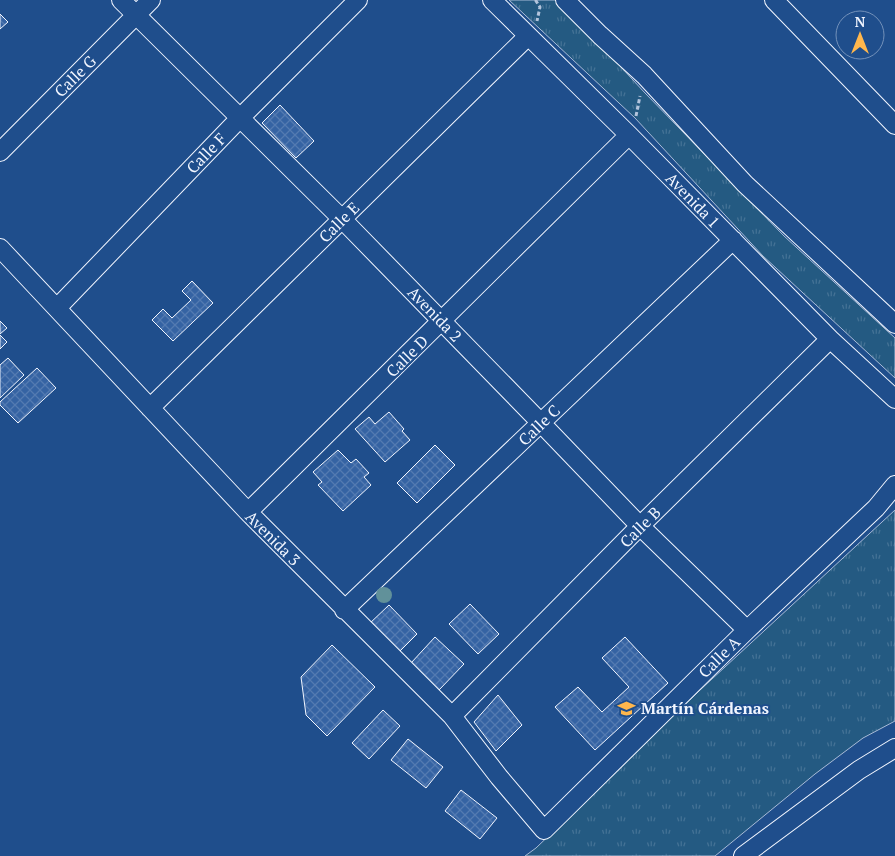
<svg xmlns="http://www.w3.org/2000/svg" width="895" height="856" font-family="'PT Serif',serif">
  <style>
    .grass { fill: url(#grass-tufts); stroke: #a8bbd7 }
    .building { fill: url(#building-cross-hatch); stroke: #f2f6ff }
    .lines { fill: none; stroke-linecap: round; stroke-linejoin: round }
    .minor-casing { stroke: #f2f6ff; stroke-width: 20 }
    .path { stroke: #b3c4dc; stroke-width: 3; stroke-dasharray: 4 2.5; stroke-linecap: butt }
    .minor { stroke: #1f4e8c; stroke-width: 18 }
    .tree { fill: #61919a }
    .labels { text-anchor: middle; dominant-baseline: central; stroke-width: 4; stroke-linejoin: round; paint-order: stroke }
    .street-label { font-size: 16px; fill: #f2f6ff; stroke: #1f4e8c }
    .poi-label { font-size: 16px; font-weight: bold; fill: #f2f6ff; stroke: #1f4e8c; text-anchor: start }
  </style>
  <defs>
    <pattern id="grass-tufts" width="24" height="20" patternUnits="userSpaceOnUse" patternTransform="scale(1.25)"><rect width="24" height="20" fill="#245a82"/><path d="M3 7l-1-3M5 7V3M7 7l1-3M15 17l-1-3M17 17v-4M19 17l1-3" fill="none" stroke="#447295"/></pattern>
    <pattern id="building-cross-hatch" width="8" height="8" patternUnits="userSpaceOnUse" patternTransform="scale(1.25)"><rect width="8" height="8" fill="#3563a3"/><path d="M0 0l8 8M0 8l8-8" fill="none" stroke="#537ab1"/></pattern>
  </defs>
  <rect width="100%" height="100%" fill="#1f4e8c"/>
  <path class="grass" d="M509 0H555L572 14 645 93 784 236 895 338V378L763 256 635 118Z
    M895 510V721L863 738 815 774 715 856H525L536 848 699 691Z"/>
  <path class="building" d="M0 14 8 22 0 29Z
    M280 105 314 141 296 158 262 123Z
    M192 281 213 303 173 341 152 320 163 309 172 318 191 300 182 291Z
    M0 321 7 328 0 334Z
    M0 335 7 342 0 349Z
    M8 358 24 375 0 398V365Z
    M37 368 56 388 18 423 0 405V402Z
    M389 412 404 429 402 431 410 440 385 462 355 429 369 417 375 424Z
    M435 445 455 465 417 503 397 483Z
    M338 450 351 463 356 459 369 473 364 477 371 485 343 511 318 485 322 482 313 472Z
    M470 604 499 634 478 654 449 624Z
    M389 605 417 634 397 654 368 625Z
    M435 637 464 664 439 690 411 663Z
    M625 637 668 683 595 750 555 707 578 687 602 712 629 687 602 658Z
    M332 645 375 687 327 736 306 715 301 677Z
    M498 695 522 725 496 751 474 722Z
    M383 710 400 726 369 759 352 743Z
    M408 739 443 767 426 788 391 760Z
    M461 790 497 818 480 839 445 811Z"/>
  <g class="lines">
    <defs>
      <path id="minor" d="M121 0 342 219 541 423 640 526 747 630
        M492 0 629 135 830 339 895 399
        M565 0 600 35 644 75 745 184 895 324
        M774 0 895 125
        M0 152 151 0
        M0 248 248 512 452 716 499 777 544 830 747 630 876 508 895 485
        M57 308 240 118 358 0
        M150 408 528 36
        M248 512 629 135
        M344 610 733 240
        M452 716 640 526 830 339
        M743 856 859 770 895 748"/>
    </defs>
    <use href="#minor" class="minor-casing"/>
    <path class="path" d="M536 0V1L540 7 537 21
      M636 116 640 96"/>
    <use href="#minor" class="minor"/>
  </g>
  <circle class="tree" cx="384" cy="595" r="8"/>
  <defs>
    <symbol id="school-bare" viewBox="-9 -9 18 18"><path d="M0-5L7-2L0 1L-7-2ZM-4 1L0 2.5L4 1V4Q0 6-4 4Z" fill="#ffb74d" stroke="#1f4e8c" stroke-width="2.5" paint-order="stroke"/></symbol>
  </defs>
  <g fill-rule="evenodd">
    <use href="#school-bare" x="614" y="696" width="25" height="25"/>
  </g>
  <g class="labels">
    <g class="street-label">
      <text transform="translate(75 76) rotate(-45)">Calle G</text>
      <text transform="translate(206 153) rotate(-46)">Calle F</text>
      <text transform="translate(693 200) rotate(46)">Avenida 1</text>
      <text transform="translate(339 222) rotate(-45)">Calle E</text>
      <text transform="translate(435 314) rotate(46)">Avenida 2</text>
      <text transform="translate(407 356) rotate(-45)">Calle D</text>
      <text transform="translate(539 425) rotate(-44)">Calle C</text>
      <text transform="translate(640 527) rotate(-45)">Calle B</text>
      <text transform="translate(273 538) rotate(45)">Avenida 3</text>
      <text transform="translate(719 657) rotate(-45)">Calle A</text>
    </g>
    <g class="poi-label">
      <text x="641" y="708">Martín Cárdenas</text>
    </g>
  </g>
  <g transform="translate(860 35)"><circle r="24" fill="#1f4e8c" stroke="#7391ba"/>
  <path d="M0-4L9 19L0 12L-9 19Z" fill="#ffb74d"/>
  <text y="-8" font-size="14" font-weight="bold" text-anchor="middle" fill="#f2f6ff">N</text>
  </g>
</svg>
